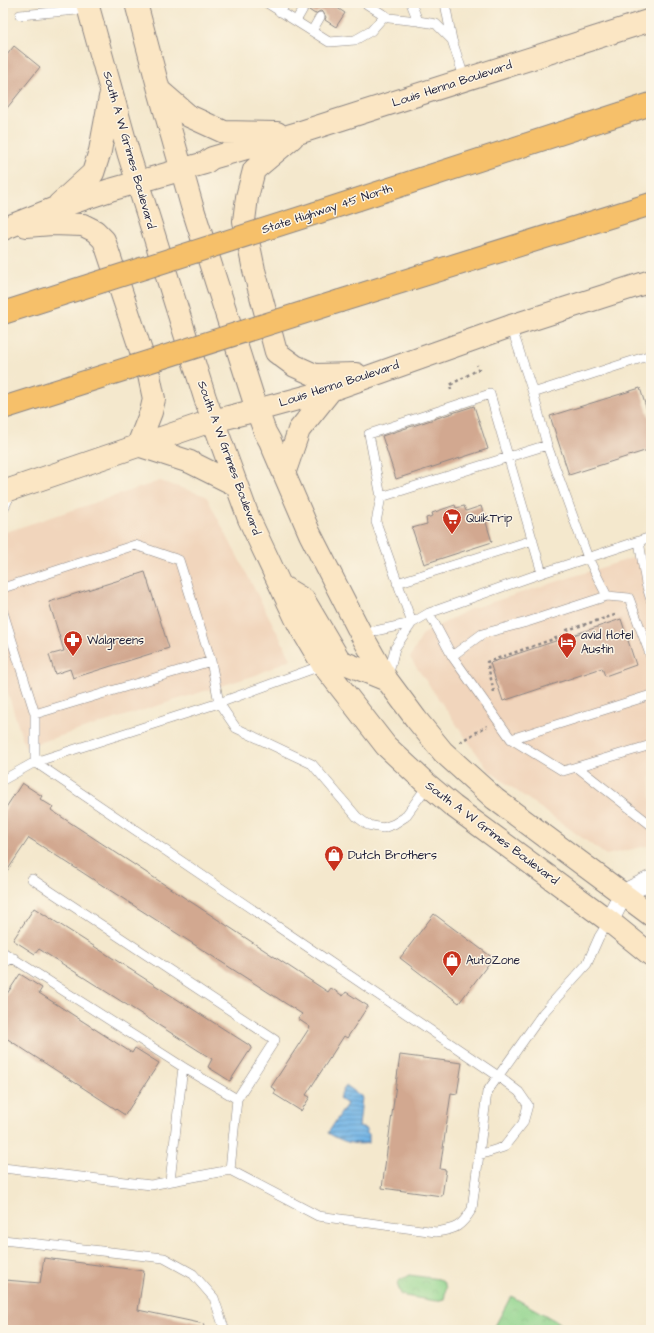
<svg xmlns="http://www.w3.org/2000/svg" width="654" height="1333" font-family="'Architects Daughter',sans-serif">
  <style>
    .built { fill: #f1d5bc }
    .park { fill: url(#park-crowns); stroke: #597b64 }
    .water { fill: url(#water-rules); stroke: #486a90 }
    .building { fill: #d2a890 }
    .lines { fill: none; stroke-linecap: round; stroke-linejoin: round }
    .service-casing { stroke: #8b8584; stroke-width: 10 }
    .minor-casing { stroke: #8b8584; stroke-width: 20 }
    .secondary-casing { stroke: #8b8584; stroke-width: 24 }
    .motorway-casing { stroke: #8b8584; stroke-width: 24 }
    .path { stroke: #8b8584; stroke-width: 2.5; stroke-dasharray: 3 3; stroke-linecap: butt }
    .service { stroke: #fff; stroke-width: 9 }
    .minor { stroke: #fff; stroke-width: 19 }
    .secondary { stroke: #fbe6c4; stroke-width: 22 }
    .motorway { stroke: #f6c06b; stroke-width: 22 }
    .motorway-bridge-casing { stroke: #8b8584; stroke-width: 24; stroke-linecap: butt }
    .motorway-bridge { stroke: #f6c06b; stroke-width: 22 }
    .labels { text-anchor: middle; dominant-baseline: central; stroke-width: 3; stroke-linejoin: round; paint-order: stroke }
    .street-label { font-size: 12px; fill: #22223b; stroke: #fcf5e5 }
    .poi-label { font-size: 12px; fill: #22223b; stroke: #fcf5e5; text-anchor: start }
  </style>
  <defs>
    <pattern id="park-crowns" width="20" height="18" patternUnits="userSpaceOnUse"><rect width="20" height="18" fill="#90d48d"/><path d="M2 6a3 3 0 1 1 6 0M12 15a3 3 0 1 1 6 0" fill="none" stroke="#7cb67b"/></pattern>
    <pattern id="water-rules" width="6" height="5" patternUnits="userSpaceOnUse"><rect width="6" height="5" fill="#6fb3e5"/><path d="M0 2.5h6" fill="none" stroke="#5b91bb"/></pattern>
  </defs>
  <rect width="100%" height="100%" fill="#fcf5e5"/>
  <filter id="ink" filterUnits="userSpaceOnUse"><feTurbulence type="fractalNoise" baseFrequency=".025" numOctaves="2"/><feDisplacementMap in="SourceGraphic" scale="8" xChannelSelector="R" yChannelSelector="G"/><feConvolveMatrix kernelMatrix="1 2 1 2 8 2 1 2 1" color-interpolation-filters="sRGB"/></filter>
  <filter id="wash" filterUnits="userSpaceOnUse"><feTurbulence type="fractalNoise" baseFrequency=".012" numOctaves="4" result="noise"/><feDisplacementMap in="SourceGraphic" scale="16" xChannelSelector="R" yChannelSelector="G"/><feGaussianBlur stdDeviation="0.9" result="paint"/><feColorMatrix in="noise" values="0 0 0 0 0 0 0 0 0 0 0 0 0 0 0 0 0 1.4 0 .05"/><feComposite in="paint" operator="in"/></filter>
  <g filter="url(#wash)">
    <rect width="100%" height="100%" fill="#f4e8cd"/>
    <path class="built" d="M160 481 206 496 291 659 256 675 25 747 3 678V533Z
      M651 552V845L606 855 489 771 410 658 423 634 470 609Z"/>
    <path class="park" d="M409 1275 439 1279C448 1284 446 1290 444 1299L436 1301 405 1296 401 1294 397 1284 400 1280Z
      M511 1296 563 1325 561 1330H493Z"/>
    <path class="water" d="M346 1085 362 1097 359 1127 366 1129V1133L369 1134V1143C354 1146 341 1141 328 1133L347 1104 339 1098Z"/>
    <g id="blocks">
      <path class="building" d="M308 3H330L345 13 336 27 325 20 326 17 323 12 320 11 315 14 309 10 310 7Z
        M14 46 40 67 3 113V60Z
        M640 388 651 423V449L569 475 550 416Z
        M474 406 488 449 396 479 382 436Z
        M455 505 456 508 464 506 466 511 481 506 492 542 424 564 412 528 427 524 426 518 433 516 432 513Z
        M145 572 169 648 73 678 70 669 55 674 49 655 64 651 49 602Z
        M621 619 636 665 605 676 602 668 503 701 490 663Z
        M22 783 42 796 40 799 53 807 51 810 328 992 331 988 343 996 346 992 368 1006 347 1038 344 1036 306 1095 310 1097 301 1111 274 1094 276 1090 271 1087 310 1027 298 1019 302 1014 29 838 3 877V812Z
        M34 908 252 1047 230 1081 208 1067 212 1059 39 949 35 954 13 940Z
        M434 914 493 958 459 1003 400 958Z
        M20 974 42 988 39 993 132 1053 135 1048 159 1063 125 1115 3 1036V1000Z
        M400 1055 462 1063 457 1094 451 1093 440 1169 446 1170 442 1196 382 1188Z
        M44 1258 144 1271 138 1310 204 1324 203 1330H3V1287H4L5 1280 40 1283Z"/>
    </g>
  </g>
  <g filter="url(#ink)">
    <use href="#blocks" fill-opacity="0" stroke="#8b8584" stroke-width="1"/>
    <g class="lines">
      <defs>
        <path id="service" d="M267 3 329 42 355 40 371 31 385 15
          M365 3 389 18 418 21 436 24 452 40 465 80
          M411 3 418 21
          M445 3 452 40
          M280 12 286 3
          M20 15 89 9
          M296 21 304 7
          M312 31 320 17
          M511 326 534 396 547 445 588 558 607 596 629 598 651 657
          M533 393 651 355
          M381 497 547 445
          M3 510 12 491
          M639 541 646 584 651 600
          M397 583 533 540
          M3 588 135 545 179 560 211 661 219 703 236 728 312 764 357 817 368 825 383 828 394 824 405 817 428 785
          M3 612 35 714 211 661
          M429 613 452 656 511 739 563 771 651 745
          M412 623 376 522 381 497 369 434 490 394 542 573
          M361 634 412 623 429 613 542 573 651 537
          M452 656 482 634 527 622 607 596
          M388 677 395 648 412 623
          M35 714V762L219 703 323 665
          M511 739 651 695
          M577 767 651 825
          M3 780 35 762 498 1076 519 1092 528 1105 523 1123 504 1147 479 1155
          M32 879 275 1040 237 1099 230 1170 318 1216 436 1232C456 1229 461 1227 472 1209L487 1092 543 1013 587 964 599 937 609 921
          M3 952 183 1067 237 1099
          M3 963 14 958
          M3 1168 151 1185 230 1170
          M170 1181 183 1067
          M3 1240 164 1258 193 1274 214 1298 224 1328V1330"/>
        <path id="minor" d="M609 921 623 894 651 880"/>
        <path id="secondary" d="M87 3 129 155 205 398 249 519 298 623 323 665 386 746 428 785 453 806 609 921 651 955
          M136 3 159 90 192 206 257 410 265 432 270 441 310 534 361 634 387 680 416 719 443 752 495 799 651 915
          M159 90 189 116 224 132 277 133
          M292 138 254 170 247 197 244 221 254 270 276 352 295 366 315 375 356 374
          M59 204 93 173 100 151 110 97
          M26 226 52 224 83 225 95 231 104 240 149 375 154 399 151 412 138 445
          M3 229 53 209 110 190 205 163 212 158 298 133 651 20
          M138 445 190 462 236 485
          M284 474 299 430 331 390
          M3 492 205 423 257 410 331 390 511 326 651 281
          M281 586 304 600 340 661 387 680"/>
        <path id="motorway" d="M316 213 651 104
          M340 301 651 204"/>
      </defs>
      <use href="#service" class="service-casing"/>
      <use href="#minor" class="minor-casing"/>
      <use href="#secondary" class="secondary-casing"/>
      <use href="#motorway" class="motorway-casing"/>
      <path class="path" d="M451 390 450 385 479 369 477 365
        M494 692 487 662 568 634 567 630 618 614
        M460 742 487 726"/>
      <use href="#service" class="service"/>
      <use href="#minor" class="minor"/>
      <use href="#secondary" class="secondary"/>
      <use href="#motorway" class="motorway"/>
      <defs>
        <path id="motorway-bridge" d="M3 313 316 213
          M3 408 340 301"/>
      </defs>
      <use href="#motorway-bridge" class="motorway-bridge-casing"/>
      <use href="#motorway-bridge" class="motorway-bridge"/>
    </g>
  </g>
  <defs>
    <symbol id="supermarket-pin" viewBox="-11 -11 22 30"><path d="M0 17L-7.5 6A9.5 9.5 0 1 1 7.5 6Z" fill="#c8321e" stroke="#fcf5e5"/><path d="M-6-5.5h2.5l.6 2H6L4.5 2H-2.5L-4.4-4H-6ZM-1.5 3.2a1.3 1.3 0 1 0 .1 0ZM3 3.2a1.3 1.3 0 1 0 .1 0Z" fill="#fff"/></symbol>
    <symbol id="pharmacy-pin" viewBox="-11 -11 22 30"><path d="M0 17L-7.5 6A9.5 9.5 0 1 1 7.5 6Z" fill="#c8321e" stroke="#fcf5e5"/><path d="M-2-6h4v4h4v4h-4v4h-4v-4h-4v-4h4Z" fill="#fff"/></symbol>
    <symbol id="hotel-pin" viewBox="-11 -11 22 30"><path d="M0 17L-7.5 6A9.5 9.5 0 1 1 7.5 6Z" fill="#c8321e" stroke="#fcf5e5"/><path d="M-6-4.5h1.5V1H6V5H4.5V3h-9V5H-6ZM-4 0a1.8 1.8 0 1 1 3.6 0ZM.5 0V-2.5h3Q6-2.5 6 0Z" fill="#fff"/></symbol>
    <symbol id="shop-pin" viewBox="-11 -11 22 30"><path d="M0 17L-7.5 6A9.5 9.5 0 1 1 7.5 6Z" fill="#c8321e" stroke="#fcf5e5"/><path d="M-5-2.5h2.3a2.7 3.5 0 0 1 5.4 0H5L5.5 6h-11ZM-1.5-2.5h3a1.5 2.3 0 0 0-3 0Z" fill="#fff"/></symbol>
  </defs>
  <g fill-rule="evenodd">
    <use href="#supermarket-pin" x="441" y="507" width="22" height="30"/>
    <use href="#pharmacy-pin" x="62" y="629" width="22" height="30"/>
    <use href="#hotel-pin" x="556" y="631" width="22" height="30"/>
    <use href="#shop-pin" x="323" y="844" width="22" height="30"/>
    <use href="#shop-pin" x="441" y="949" width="22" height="30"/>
  </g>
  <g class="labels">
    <g class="street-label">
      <text transform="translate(452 84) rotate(-18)">Louis Henna Boulevard</text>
      <text transform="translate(129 150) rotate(74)">South A W Grimes Boulevard</text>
      <text transform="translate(327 209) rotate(-18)">State Highway 45 North</text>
      <text transform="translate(339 384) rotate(-18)">Louis Henna Boulevard</text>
      <text transform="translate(229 458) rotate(70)">South A W Grimes Boulevard</text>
      <text transform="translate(492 833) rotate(37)">South A W Grimes Boulevard</text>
    </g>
    <g class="poi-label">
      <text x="466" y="518">QuikTrip</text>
      <text x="581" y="635">avid Hotel<tspan x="581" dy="14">Austin</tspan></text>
      <text x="87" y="640">Walgreens</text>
      <text x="348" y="855">Dutch Brothers</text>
      <text x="466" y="960">AutoZone</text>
    </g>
  </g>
  <rect width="654" height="1333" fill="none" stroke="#fcf5e5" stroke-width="16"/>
</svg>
